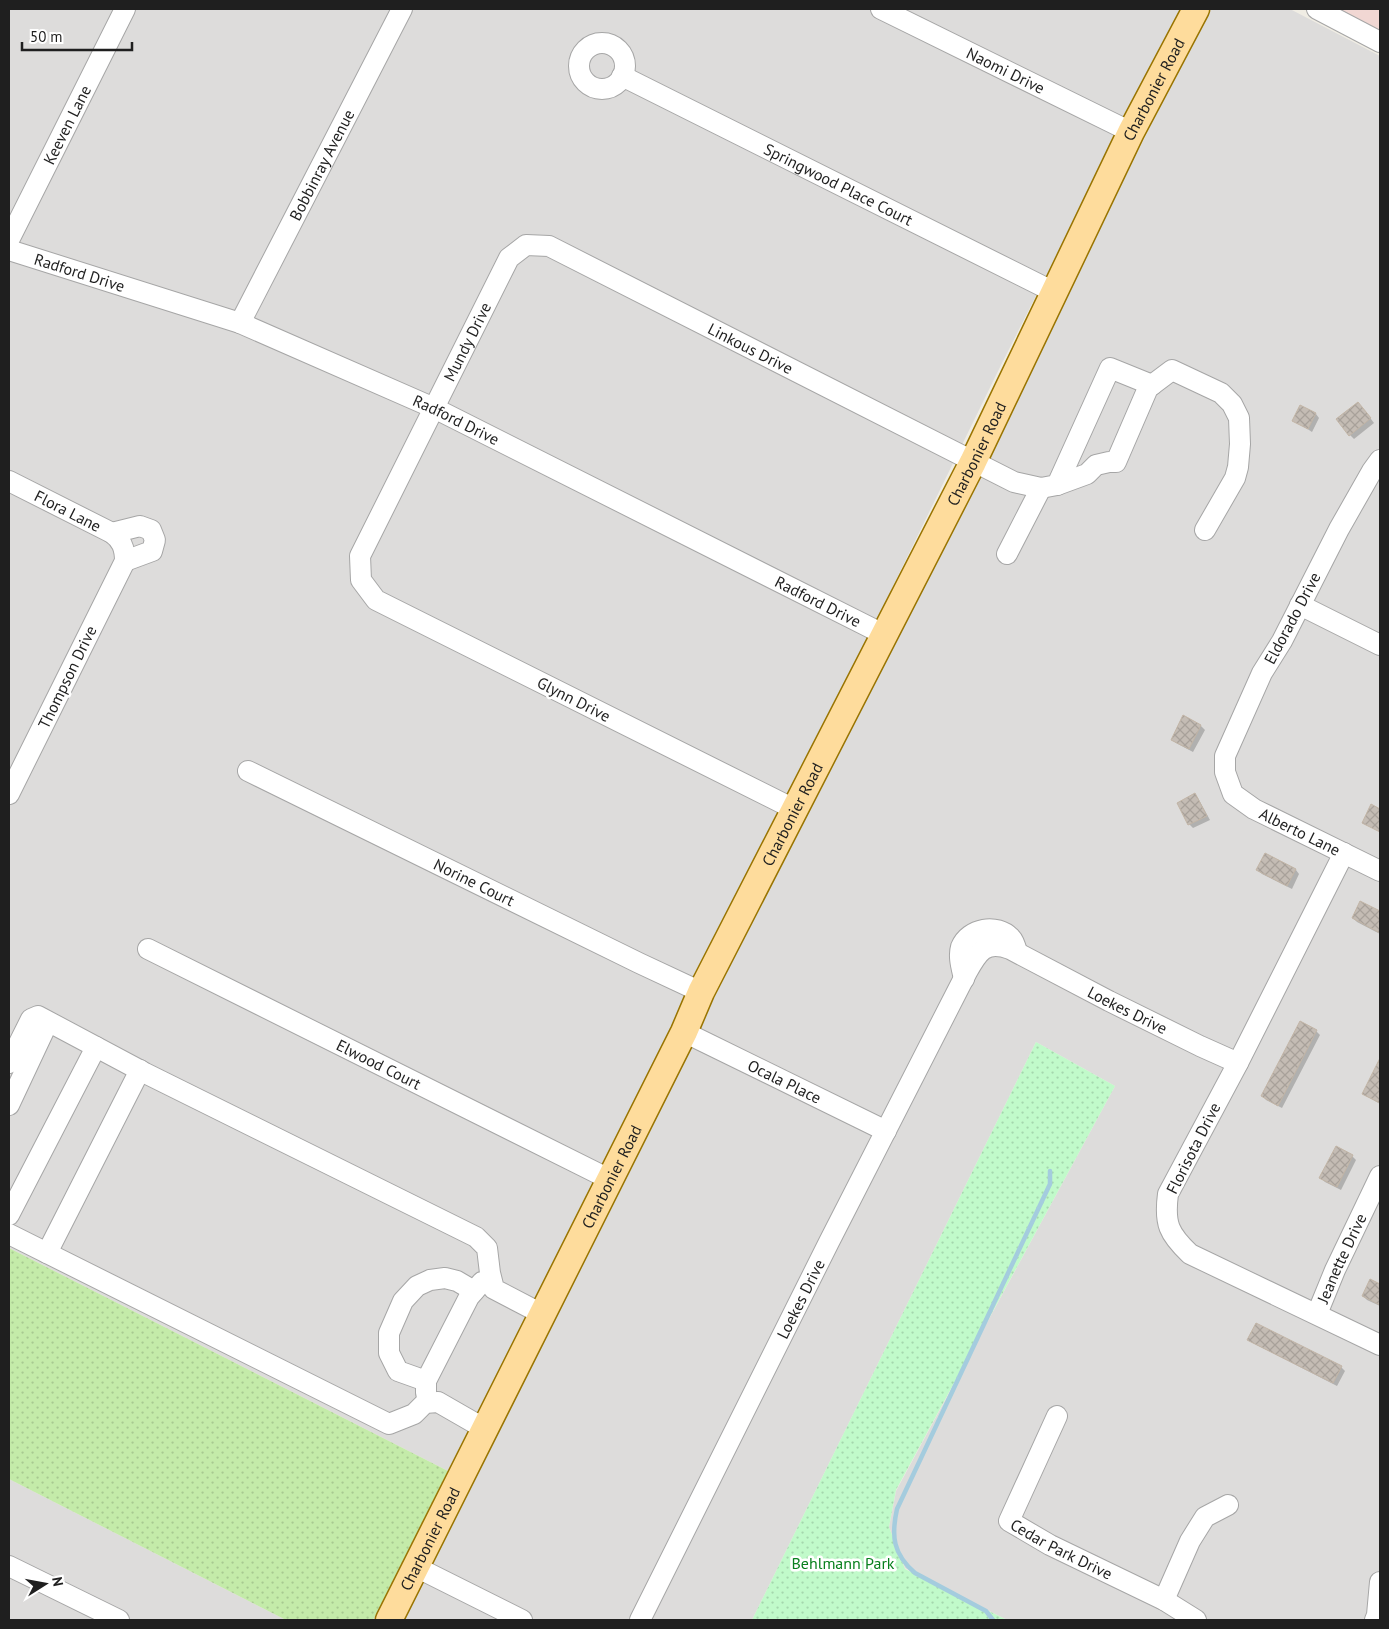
<svg xmlns="http://www.w3.org/2000/svg" width="1389" height="1629" font-family="'PT Sans',sans-serif">
  <style>
    .residential { fill: #dddcdb }
    .commercial { fill: #f1d7d3 }
    .grass { fill: url(#grass-dots) }
    .park { fill: url(#park-dots) }
    .shadow { fill: #0003 }
    .lines { fill: none; stroke-linecap: round; stroke-linejoin: round }
    .stream { stroke: #a4ccde; stroke-width: 4.5 }
    .building { fill: url(#building-cross-hatch); stroke: #c2b5a6 }
    .minor-casing { stroke: #a6a6a6; stroke-width: 22 }
    .major-casing { stroke: #997400; stroke-width: 29 }
    .minor { stroke: #fff; stroke-width: 20 }
    .major { stroke: #fedc9c; stroke-width: 26 }
    .labels { text-anchor: middle; dominant-baseline: central; stroke-width: 5; stroke-linejoin: round; paint-order: stroke }
    .street-label { font-size: 16px; fill: #1f1f1f; stroke: #fff }
    .park-label { font-size: 16px; fill: #09801e; stroke: #fff }
  </style>
  <defs>
    <pattern id="grass-dots" width="8" height="8" patternUnits="userSpaceOnUse" patternTransform="scale(1.25)"><rect width="8" height="8" fill="#c4eba9"/><path d="M2 2h.1M6 6h.1" fill="none" stroke="#a8c991" stroke-width="1.8" stroke-linecap="round"/></pattern>
    <pattern id="park-dots" width="8" height="8" patternUnits="userSpaceOnUse" patternTransform="scale(1.25)"><rect width="8" height="8" fill="#c1faca"/><path d="M2 2h.1M6 6h.1" fill="none" stroke="#a5d6ad" stroke-width="1.8" stroke-linecap="round"/></pattern>
    <pattern id="building-cross-hatch" width="8" height="8" patternUnits="userSpaceOnUse" patternTransform="scale(1.25)"><rect width="8" height="8" fill="#c4bcb4"/><path d="M0 0l8 8M0 8l8-8" fill="none" stroke="#a8a19a"/></pattern>
  </defs>
  <rect width="100%" height="100%" fill="#f0ede4"/>
  <path class="residential" d="M9 9H1181L1001 365 742 895 448 1471 9 1248Z
    M1209 9H1290L1380 56V1620H1007L905 1568 889 1527 896 1491 1115 1086 1036 1042 752 1620H401L847 734Z
    M9 1479 286 1620H9Z"/>
  <path class="commercial" d="M1338 9H1380V31Z"/>
  <path class="grass" d="M9 1248 448 1471 373 1620H286L9 1479Z"/>
  <path class="park" d="M1036 1042 1115 1086 896 1490 889 1527 905 1569 1007 1620H752Z"/>
  <path class="shadow" d="M1301 407 1316 414 1319 418 1312 432 1294 420Z
    M1362 407 1374 423 1354 439 1350 435Z
    M1184 717 1201 726 1205 730 1193 752 1176 743 1172 740Z
    M1195 794 1198 798 1210 820 1193 828 1189 824 1178 803Z
    M1265 855 1296 870 1299 874 1292 889 1262 874 1258 870Z
    M1361 903 1380 913V934L1357 922 1353 918Z
    M1316 1031 1320 1035 1282 1108 1266 1100 1263 1096Z
    M1379 1064 1380 1065V1104L1363 1094Z
    M1352 1156 1356 1160 1341 1190 1325 1182 1321 1178Z
    M1371 1281 1380 1285V1306L1367 1300 1363 1296Z
    M1249 1340 1341 1367 1345 1371 1337 1386 1253 1343Z"/>
  <g class="lines">
    <path class="stream" d="M993 1620 986 1611 915 1573C893 1554 891 1536 897 1509L1050 1184V1171"/>
  </g>
  <path class="building" d="M1358 402 1371 418 1349 436 1336 419Z
    M1300 405 1316 413 1308 429 1292 421Z
    M1183 715 1201 725 1189 749 1171 740Z
    M1195 793 1207 816 1188 825 1177 803Z
    M1371 804 1380 809V832L1362 823Z
    M1265 853 1296 869 1287 886 1256 870Z
    M1360 901 1380 911V933L1352 918Z
    M1300 1021 1317 1030 1278 1106 1261 1096Z
    M1380 1058V1103L1362 1094Z
    M1336 1146 1353 1155 1337 1187 1319 1178Z
    M1370 1279 1380 1284V1305L1362 1296Z
    M1256 1323 1342 1366 1333 1383 1247 1340Z"/>
  <g class="lines">
    <defs>
      <g id="minor">
        <path id="s1" d="M881 9 1131 132"/>
        <path d="M1317 9 1380 42"/>
        <circle cx="602" cy="66" r="23"/>
        <path id="s2" d="M622 76 1054 292"/>
        <path id="s3" d="M9 240 125 9"/>
        <path id="s4" d="M9 250 240 323 434 408 885 635"/>
        <path id="s5" d="M240 323 402 9"/>
        <path id="s6" d="M1380 460 1372 471 1339 529 1282 641 1262 673 1225 756V772L1233 794 1254 809 1380 871"/>
        <path id="s7" d="M9 481 112 533C122 540 125 549 125 561L9 794"/>
        <path d="M1057 485 1087 474 1096 465 1109 462H1116L1148 388 1172 370 1221 393 1232 404 1239 418 1240 444 1238 467 1235 478 1205 530"/>
        <path d="M112 533 140 526 151 530 155 540 152 551 125 561"/>
        <path d="M1007 554 1041 488"/>
        <path d="M1300 605 1380 645"/>
        <path id="s8" d="M248 771 639 963 701 992"/>
        <path id="s9" d="M794 809 376 600 361 580 360 556 509 258 526 245 549 246 1014 482 1041 488 1057 485 1110 368 1152 385"/>
        <path d="M1344 853 1238 1063 1168 1194C1164 1224 1169 1234 1190 1254L1380 1345"/>
        <path id="s10" d="M148 949 609 1179"/>
        <path d="M964 979C962 969 958 957 961 947 969 928 997 923 1011 938 1014 941 1016 948 1017 952"/>
        <path id="s11" d="M684 1032 886 1131"/>
        <path d="M9 1063 31 1019 38 1016 145 1073 476 1237 487 1248 490 1273 494 1289 542 1314"/>
        <path d="M9 1105 48 1022"/>
        <path d="M9 1215 96 1047"/>
        <path d="M9 1234 389 1424 414 1414 425 1403 438 1402 485 1429"/>
        <path d="M47 1253 140 1070"/>
        <path id="s12" d="M1317 1314 1335 1270 1380 1176"/>
        <path d="M426 1381 398 1371 389 1353V1333L403 1301 417 1286 430 1280 445 1278 457 1281 474 1291"/>
        <path d="M426 1393V1381L469 1297 482 1282"/>
        <path id="s13" d="M1057 1416 1009 1521 1050 1545 1164 1600 1196 1620"/>
        <path d="M9 1566 119 1620"/>
        <path d="M416 1567 522 1620"/>
        <path d="M1164 1600 1190 1541 1205 1517 1228 1505"/>
        <path id="s14" d="M640 1620 829 1242 967 972C978 952 985 940 1010 949L1109 1001 1200 1046 1238 1063"/>
        <path d="M1375 1620 1377 1615 1380 1582"/>
      </g>
      <g id="major">
        <path id="s15" d="M389 1620 684 1032 701 992 973 462 1131 132 1196 9"/>
      </g>
    </defs>
    <use href="#minor" class="minor-casing"/>
    <use href="#major" class="major-casing"/>
    <use href="#minor" class="minor"/>
    <use href="#major" class="major"/>
  </g>
  <g class="labels">
    <g class="street-label">
      <text stroke="none"><textPath href="#s1" startOffset="139">Naomi Drive</textPath></text>
      <text stroke="none"><textPath href="#s15" startOffset="1711">Charbonier Road</textPath></text>
      <text stroke="none"><textPath href="#s3" startOffset="129">Keeven Lane</textPath></text>
      <text stroke="none"><textPath href="#s5" startOffset="178">Bobbinray Avenue</textPath></text>
      <text stroke="none"><textPath href="#s2" startOffset="242">Springwood Place Court</textPath></text>
      <text stroke="none"><textPath href="#s4" startOffset="74">Radford Drive</textPath></text>
      <text stroke="none"><textPath href="#s9" startOffset="756">Mundy Drive</textPath></text>
      <text stroke="none"><textPath href="#s9" startOffset="1120">Linkous Drive</textPath></text>
      <text stroke="none"><textPath href="#s4" startOffset="479">Radford Drive</textPath></text>
      <text stroke="none"><textPath href="#s15" startOffset="1306">Charbonier Road</textPath></text>
      <text stroke="none"><textPath href="#s7" startOffset="66">Flora Lane</textPath></text>
      <text stroke="none"><textPath href="#s4" startOffset="884">Radford Drive</textPath></text>
      <text transform="translate(1292 618) rotate(-62)">Eldorado Drive</text>
      <text transform="translate(67 677) rotate(-64)">Thompson Drive</text>
      <text transform="translate(574 699) rotate(27)">Glynn Drive</text>
      <text stroke="none"><textPath href="#s15" startOffset="901">Charbonier Road</textPath></text>
      <text stroke="none"><textPath href="#s6" startOffset="451">Alberto Lane</textPath></text>
      <text stroke="none"><textPath href="#s8" startOffset="252">Norine Court</textPath></text>
      <text stroke="none"><textPath href="#s14" startOffset="914">Loekes Drive</textPath></text>
      <text stroke="none"><textPath href="#s10" startOffset="258">Elwood Court</textPath></text>
      <text stroke="none"><textPath href="#s11" startOffset="112">Ocala Place</textPath></text>
      <text transform="translate(1193 1148) rotate(-63)">Florisota Drive</text>
      <text stroke="none"><textPath href="#s15" startOffset="496">Charbonier Road</textPath></text>
      <text stroke="none"><textPath href="#s12" startOffset="61">Jeanette Drive</textPath></text>
      <text stroke="none"><textPath href="#s14" startOffset="359">Loekes Drive</textPath></text>
      <text stroke="none"><textPath href="#s15" startOffset="91">Charbonier Road</textPath></text>
      <text stroke="none"><textPath href="#s13" startOffset="175">Cedar Park Drive</textPath></text>
    </g>
    <g class="park-label">
      <text x="843" y="1563">Behlmann Park</text>
    </g>
  </g>
  <rect width="1389" height="1629" fill="none" stroke="#1f1f1f" stroke-width="20"/>
  <g transform="translate(45 1584) rotate(79)" stroke="#ffffff" stroke-width="4" paint-order="stroke">
  <path d="M0-4L9 19L0 12L-9 19Z" fill="#1f1f1f"/>
  <text y="-8" font-size="14" font-weight="bold" text-anchor="middle" fill="#1f1f1f">N</text>
  </g>
  <path d="M22 42v8h110v-8" fill="none" stroke="#1f1f1f" stroke-width="2.5"/>
  <text x="30" y="42" font-size="15" fill="#1f1f1f" stroke="#ffffff" stroke-width="4" paint-order="stroke">50 m</text>
</svg>
